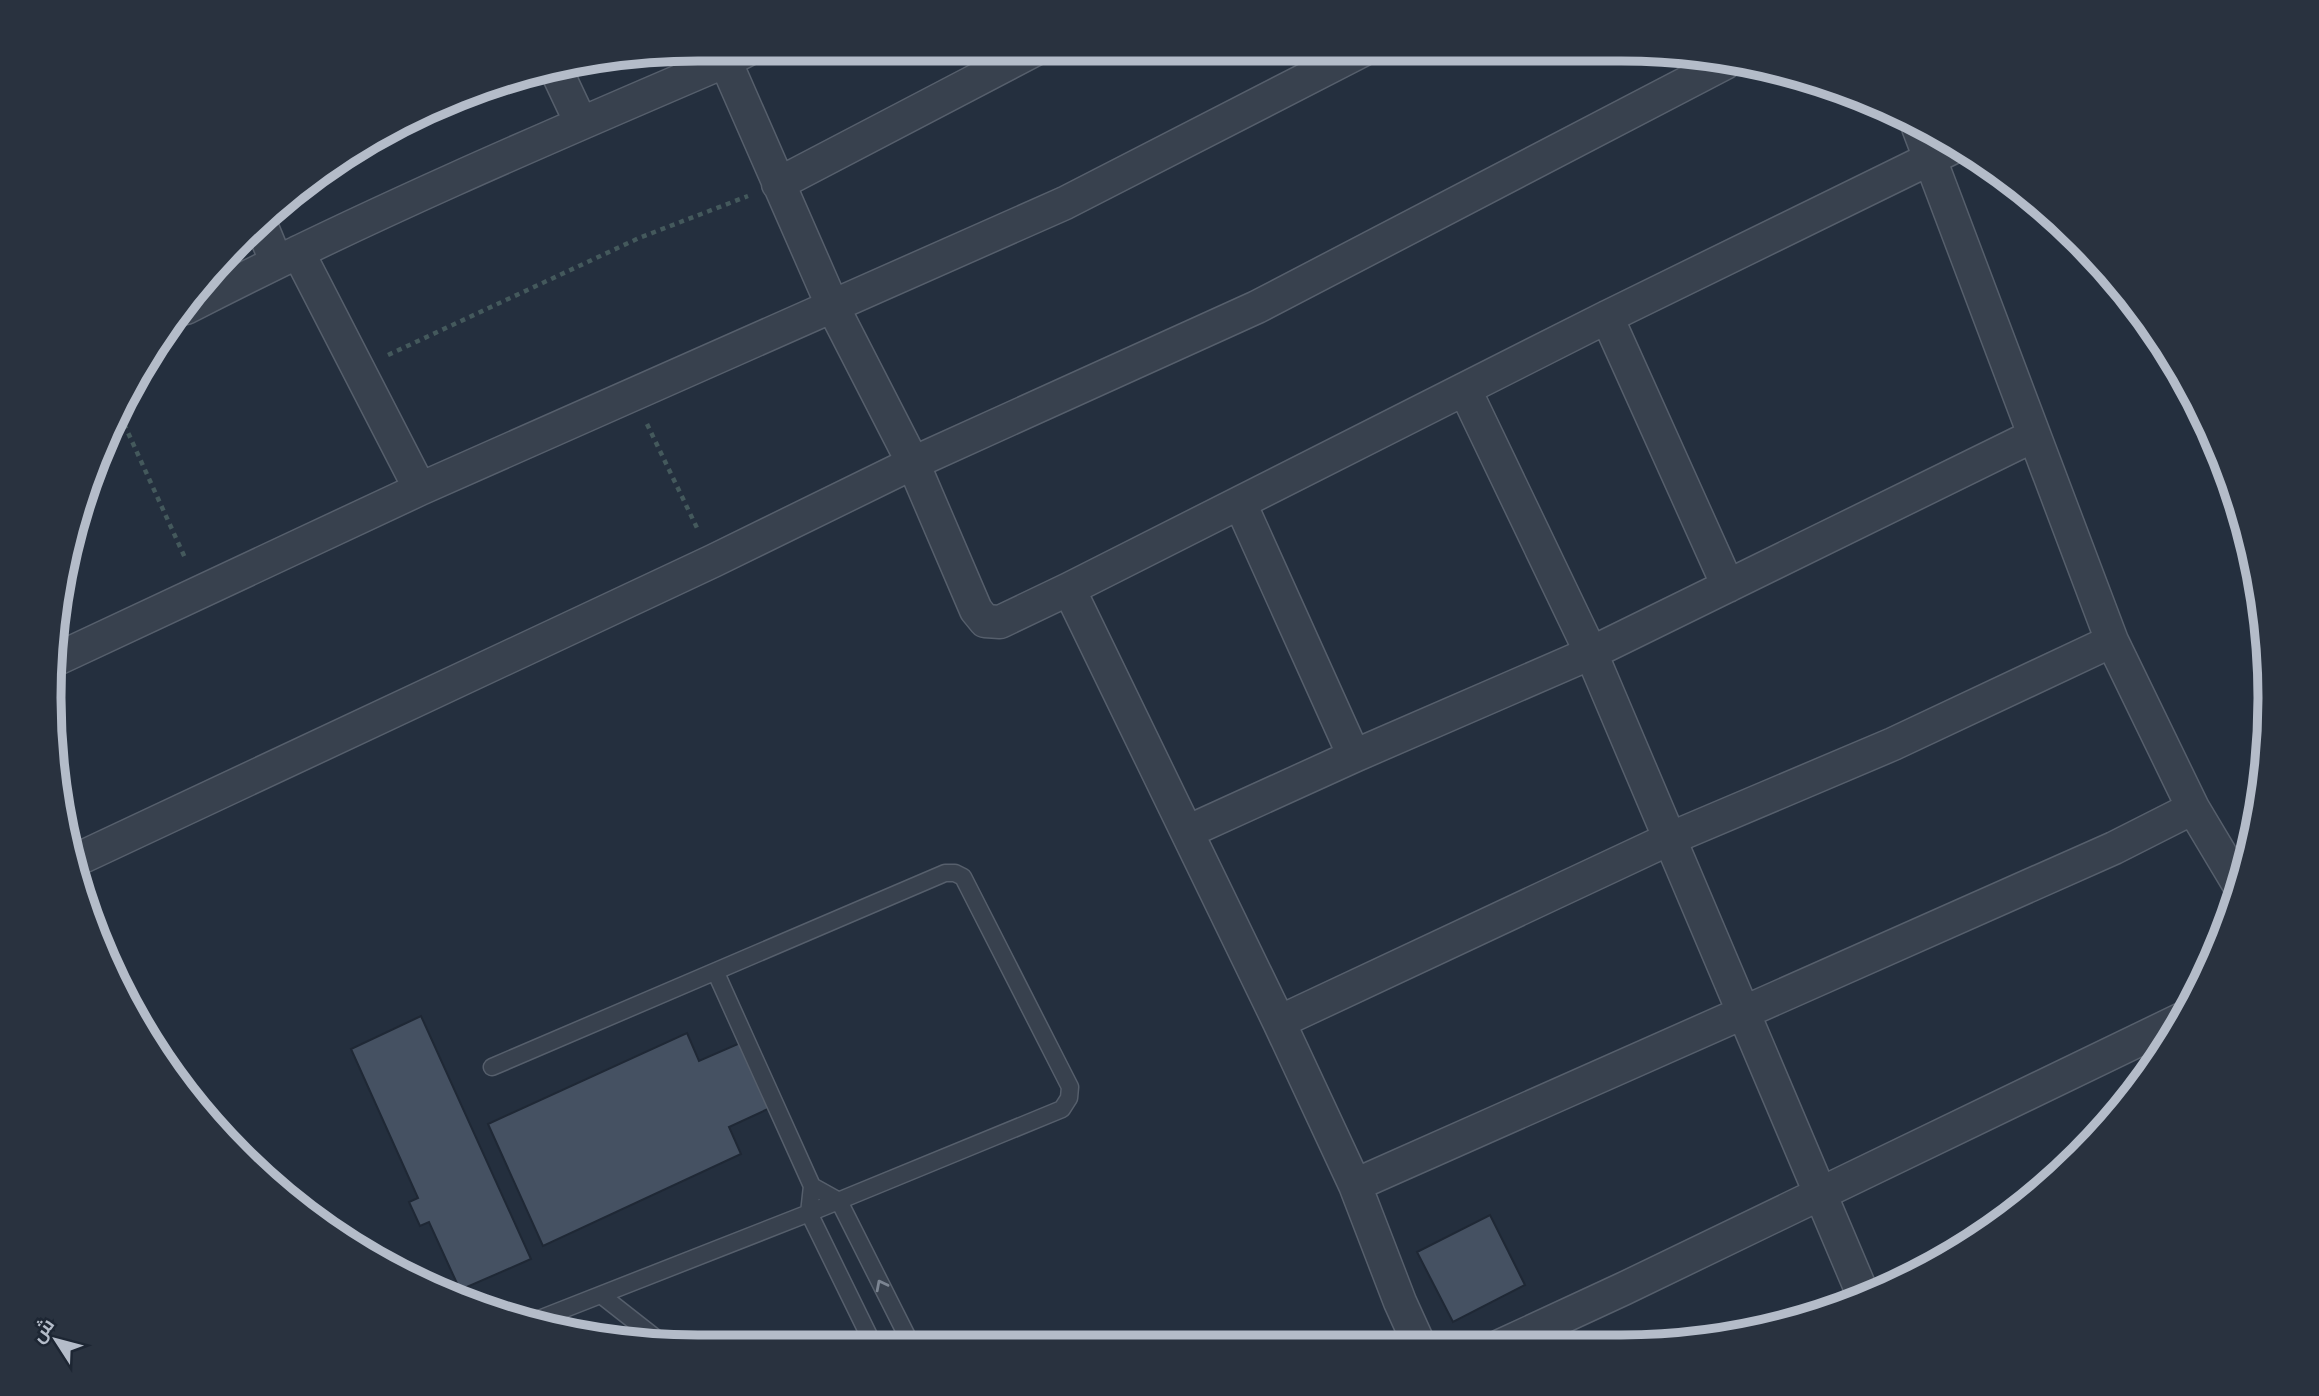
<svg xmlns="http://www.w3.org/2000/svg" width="2319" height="1396" font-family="Signika,Cairo,sans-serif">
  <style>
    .building { fill: #455162; stroke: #1f2835; stroke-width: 2 }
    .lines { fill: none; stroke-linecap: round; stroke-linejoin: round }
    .lane-casing { stroke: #565f6c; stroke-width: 19 }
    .street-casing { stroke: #565f6c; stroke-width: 35 }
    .path { stroke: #44595c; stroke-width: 4.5; stroke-dasharray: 5 5; stroke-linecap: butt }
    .lane { stroke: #38414e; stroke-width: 16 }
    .street { stroke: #38414e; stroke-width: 32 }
    .oneway { stroke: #7c8592 }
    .rim { fill: none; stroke: #b4bcc9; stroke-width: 9 }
  </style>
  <rect width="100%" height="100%" fill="#242f3e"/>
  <path class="building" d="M421 1016 531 1259 460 1290 429 1222 420 1226 409 1202 418 1198 351 1049Z
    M687 1033 699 1061 740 1043 770 1108 729 1127 741 1154 543 1246 488 1124Z
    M1490 1215 1525 1285 1453 1322 1417 1252Z"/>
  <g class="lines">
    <defs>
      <path id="lane" d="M716 973 812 1186 809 1213 874 1346
        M492 1067 945 873H955L963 877 1070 1087 1069 1098 1062 1109 809 1213 534 1321
        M812 1186 839 1201 912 1346
        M601 1295 666 1346"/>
      <path id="street" d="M720 49 832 305 913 463 976 610 985 621 1000 622 1069 589 1607 317 1956 146
        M557 72 581 123
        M1918 127 2112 641 2193 808 2239 885
        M778 184 1036 49
        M262 227 276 261
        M298 252 420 489
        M186 308C362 217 544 139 726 61L749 49
        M1607 317 1728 586
        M1465 390 1591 653 1864 1297
        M1240 503 1354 756
        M1069 589 1279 1022 1355 1185 2114 848 2193 808
        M55 660 420 489 1065 203 1363 50
        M1187 832 1354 756 1591 653 2033 436
        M76 860 713 561 913 463 1257 307 1725 63
        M1279 1022 1669 839 1893 744 2112 641
        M1355 1185 1400 1302 1420 1346
        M1500 1346 1623 1289 2182 1019"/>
    </defs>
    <use href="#lane" class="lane-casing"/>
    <use href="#street" class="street-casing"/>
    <path class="path" d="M388 355 639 238 748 196
      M120 415 186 560
      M647 424 698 530"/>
    <use href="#lane" class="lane"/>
    <use href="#street" class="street"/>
  </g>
  <defs><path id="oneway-chevron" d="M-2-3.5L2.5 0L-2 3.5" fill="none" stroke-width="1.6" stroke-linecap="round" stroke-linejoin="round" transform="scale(1.75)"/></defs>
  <use class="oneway" href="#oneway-chevron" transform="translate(881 1285) rotate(-117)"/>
  <path d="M0 0H2319V1396H0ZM698 61H1621A637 637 0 0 1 2258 698V698A637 637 0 0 1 1621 1335H698A637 637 0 0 1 61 698V698A637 637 0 0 1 698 61Z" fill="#29323f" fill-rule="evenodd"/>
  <path class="rim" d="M698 61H1621A637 637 0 0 1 2258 698V698A637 637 0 0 1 1621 1335H698A637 637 0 0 1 61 698V698A637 637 0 0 1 698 61Z"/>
  <g transform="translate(56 1340) rotate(306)" stroke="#1d2633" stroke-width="5" paint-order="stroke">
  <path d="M0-5L12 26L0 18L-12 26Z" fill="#b4bcc9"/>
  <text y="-10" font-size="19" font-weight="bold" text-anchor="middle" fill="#b4bcc9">ش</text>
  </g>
</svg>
